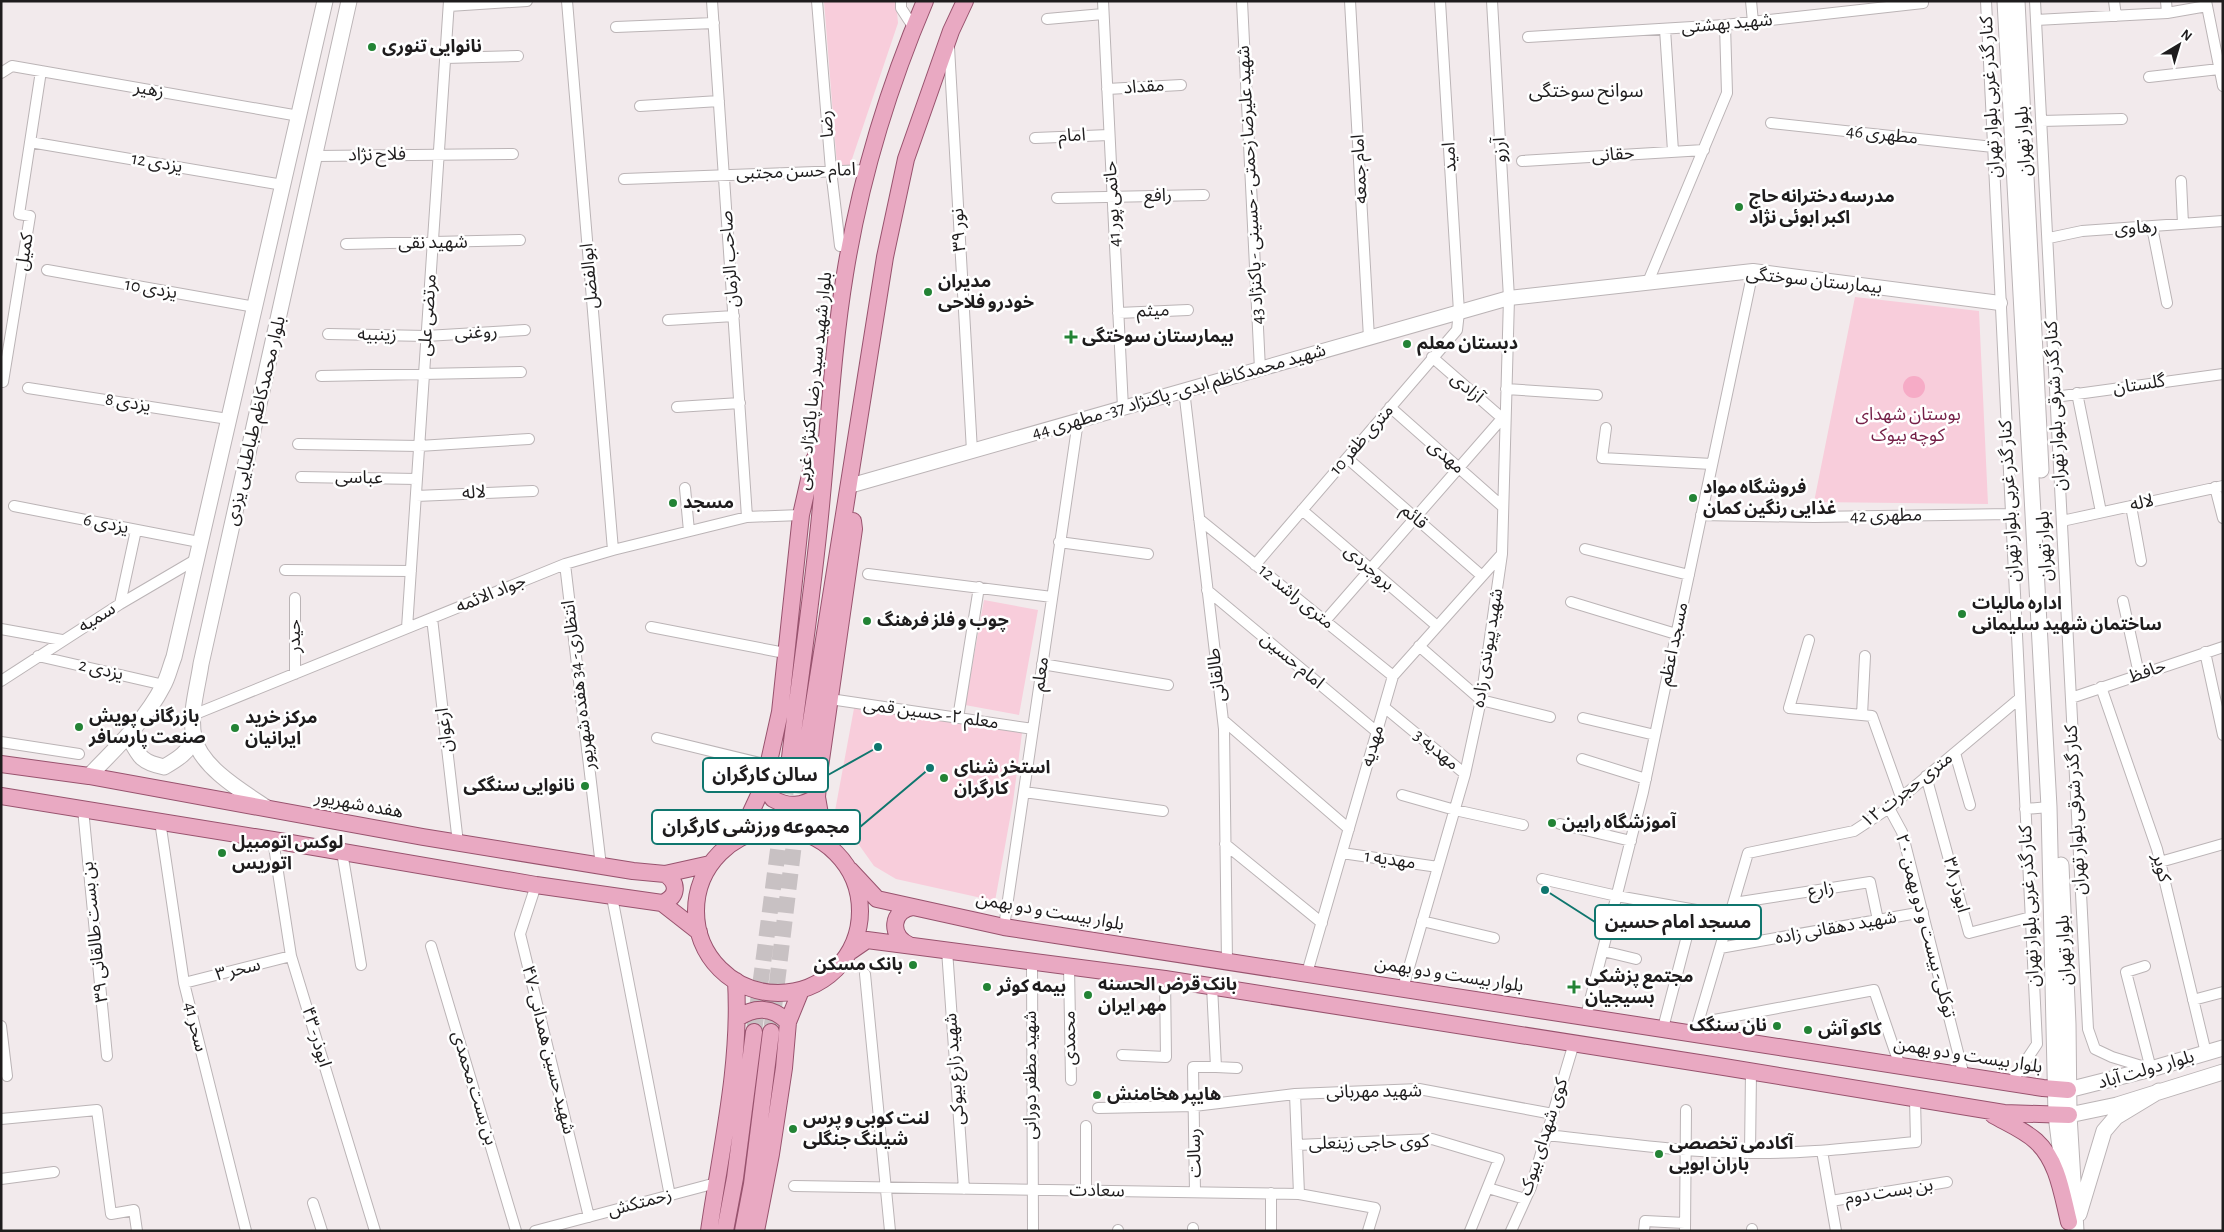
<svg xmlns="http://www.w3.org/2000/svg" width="2224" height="1232" font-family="'Alegreya Sans','Noto Sans Arabic',sans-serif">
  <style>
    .green { fill: #f8cddb }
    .water { fill: #f6abc6 }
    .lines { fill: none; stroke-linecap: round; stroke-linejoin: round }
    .primary-tunnel { stroke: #c8c1c3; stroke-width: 16; stroke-dasharray: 16 8; stroke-linecap: butt }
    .minor-casing { stroke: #bbb4b6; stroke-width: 12 }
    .tertiary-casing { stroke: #bbb4b6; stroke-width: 16 }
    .secondary-casing { stroke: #bbb4b6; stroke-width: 17 }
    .primary-casing { stroke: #98536e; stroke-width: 18 }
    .minor { stroke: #fff; stroke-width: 10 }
    .tertiary { stroke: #fff; stroke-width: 14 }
    .secondary { stroke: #fff; stroke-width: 15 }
    .primary { stroke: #e9a9c2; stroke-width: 16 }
    .poi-dot { fill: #238335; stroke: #fff; stroke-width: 2 }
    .labels { text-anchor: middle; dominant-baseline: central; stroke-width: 5; stroke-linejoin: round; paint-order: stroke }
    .street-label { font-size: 18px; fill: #1e1c1d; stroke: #fff }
    .poi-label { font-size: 18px; font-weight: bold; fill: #1e1c1d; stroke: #fff; text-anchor: start }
    .park-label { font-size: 18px; fill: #741f47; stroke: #fff }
    .neighbourhood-label { font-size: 19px; fill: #1e1c1d; stroke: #fff }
    .leader { fill: none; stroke: #0f766e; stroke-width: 2 }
    .callout-dot { fill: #0f766e; stroke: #fff; stroke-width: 2 }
    .callout { fill: #fff; stroke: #0f766e; stroke-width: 2 }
    .callout-label { font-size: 19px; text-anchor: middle; font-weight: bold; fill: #1e1c1d }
  </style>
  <rect width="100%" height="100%" fill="#f2eaec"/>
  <path class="green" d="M824 1H896L898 23 850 165H837Z
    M1855 297 1979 311 1988 504 1814 502Z
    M984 600 1038 610 1019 715 965 705Z
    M855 703 1022 733 1013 802 995 901 896 879 874 866 835 811Z"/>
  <path class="water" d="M1903 387a11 11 0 1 1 22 0a11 11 0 1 1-22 0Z"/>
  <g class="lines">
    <path class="primary-tunnel" d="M754 1032 788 774
      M771 1032 802 778"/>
    <defs>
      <path id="minor" d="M567 1 613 550
        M712 1 747 517
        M817 1 831 170 840 246
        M901 1V8L914 28
        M1103 1 1123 408
        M1242 1 1260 369
        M1350 1 1369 338
        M1751 1 1753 22
        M1986 1 2037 1044 2011 1083
        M2035 1 2088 1029 2095 1049 2112 1057 2148 1068
        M2114 1 2116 16
        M2166 1 2167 13
        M2206 1 2223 86
        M449 6 527 1
        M1047 19 1103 14
        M2036 20 2167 13 2207 6
        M616 27 714 23
        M1665 29 1673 151
        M1528 37 1725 25 1923 3V1
        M949 47 972 451
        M445 58 518 56
        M1 73 12 66 299 116
        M2149 77 2219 69
        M1107 89 1181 85
        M640 106 719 101
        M2041 121 2122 119
        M1771 123 1993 147
        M1035 138 1109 135
        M30 142 283 185
        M316 156 513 154
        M1522 161 1704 150
        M624 179 868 170
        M2181 181 2183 224
        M1057 198 1204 195
        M2152 227 2167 303
        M2049 238 2082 231 2223 221
        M346 244 520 240
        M47 270 255 307
        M1648 282 1727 93 1725 25
        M1118 313 1188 310
        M668 320 734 316
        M328 334 426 336 525 330
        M1432 357 1502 418
        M321 376 521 372
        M3 382 30 216 19 214 41 71
        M28 388 228 419
        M1506 389 1597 395
        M1184 390 1224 729 1227 961
        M2077 393 2101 512
        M2055 397 2223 374
        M677 407 740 403
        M1390 407 1503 507
        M1606 428 1602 458 1712 464
        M298 444 419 446 529 439
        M1347 458 1482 576
        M301 477 417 479
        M2215 487 2223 518
        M685 488 689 531
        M416 496 533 491
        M14 506 199 542
        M2131 506 2141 561
        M1302 510 1437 626
        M1701 515 1814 517 2011 514
        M1199 519 1393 676
        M2062 521 2223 486
        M1059 542 1148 554
        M1585 549 1689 575
        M565 564 601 866
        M1255 565 1457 330 1459 312 1440 1
        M285 570 411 571
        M868 574 1052 597
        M1207 590 1377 732
        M2123 601 2139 674
        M1571 602 1676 634
        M120 604 136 530
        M432 618 458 843
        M1325 621 1505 415
        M651 627 785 653
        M407 628 449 1
        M1 629 62 640
        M1809 640 1789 708 1872 716 1901 797
        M1419 646 1481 700 1550 717
        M2205 652 2223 735
        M38 656 164 685
        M1042 664 1168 685
        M295 674V598
        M1 681 120 604 195 560
        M2101 687 2157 849 2206 1053
        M2071 698 2223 647
        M830 699 1033 729
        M1384 707 1465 774
        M193 715 565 564 613 550 747 517 801 515
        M1862 715 1865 656
        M958 718 979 587
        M1583 718 1655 735
        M1223 720 1349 829
        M657 738 768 765
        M1 742 79 754
        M1955 753 1970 805
        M1582 759 1646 779
        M1926 776 1969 933 2031 917
        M1024 792 1163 811
        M1402 795 1455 810 1523 825
        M1889 808 1902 832 1964 1076
        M83 809 107 1056
        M2025 809 2049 807
        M160 821 184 983 246 1231
        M1560 824 1631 841
        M273 840 291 956 375 1231
        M1225 844 1322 923
        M342 852 361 965
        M1342 853 1438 867
        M2160 862 2223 844
        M1542 879 1617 896 1730 916
        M536 885 520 934 589 1217
        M612 897 670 1196
        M1734 903 1870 882 1878 920
        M1422 921 1494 938
        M1610 923 1642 931
        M1004 927 1078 421
        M431 946 516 1231
        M1720 948 1923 912
        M947 950 964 1189
        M1603 951 1636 959
        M1032 961 1033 1231
        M1069 966 1071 1080
        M2145 966 2126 972 2151 1069
        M1307 973 1393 676 1501 555
        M865 974 890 1231
        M184 983 291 956
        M1403 988 1465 774 1481 700 1502 554 1509 298 1492 1
        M2193 1000 2223 992
        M1586 1016 1643 792 1753 271
        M1698 1023 1874 990 1900 1066
        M1 1026 7 1076
        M1663 1028 1687 936
        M1695 1033 1748 853 1854 831 1889 808 2020 698
        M1122 1055 1166 1057 1165 979
        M1216 1067 1237 1068
        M1295 1094 1299 1194
        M1098 1108 1194 1106 1295 1094 1419 1089 1553 1114
        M1 1119 97 1110 111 1214 134 1210 137 1231
        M1546 1135C1613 1142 1680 1152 1748 1153 1804 1154 1860 1147 1916 1142L1915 1099
        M1297 1145 1432 1139 1499 1159 1470 1231
        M1822 1151 1836 1231
        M1750 1153 1751 1071
        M1 1179 54 1172
        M794 1186 1299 1194 1375 1208 1368 1231
        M1488 1188 1525 1199
        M1086 1190V1126
        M1195 1192 1193 1067H1216L1212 986
        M1831 1201 1947 1182
        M313 1203 322 1231
        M1752 1229V1231
        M1118 1230V1231
        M535 1231 716 1183
        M1193 1231V1228
        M1271 1231V1193
        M1511 1231 1531 1187 1574 1043
        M1644 1231 1645 1221 1685 1223
        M1685 1231 1686 1110"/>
      <path id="tertiary" d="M849 486 1509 298 1753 271 2000 303"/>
      <path id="secondary" d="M2005 1 2049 807 2056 1115 2065 1187
        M2017 1 2041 470
        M128 735C139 756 140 762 164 767 176 760 190 752 194 737
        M89 776C116 748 145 721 163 686 168 678 170 667 174 657L325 1
        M267 808C243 792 200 767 194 737 189 714 198 686 201 664L349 1
        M2061 865 2068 1024 2069 1115 2076 1231
        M2068 1090 2151 1069 2223 1048
        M2069 1115 2117 1105 2223 1072
        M2079 1214 2104 1131 2116 1117 2159 1091"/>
      <path id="primary" d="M1 764 89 776 423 837 633 871 665 874 710 864
        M788 774C799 681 814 588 822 495 829 422 833 347 845 274 860 181 888 88 925 1
        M802 778 885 257 906 159 951 31 965 1
        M764 784 773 799C789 808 802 806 817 797
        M1 796 273 840 536 885 662 903 699 932
        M696 911a82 82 0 1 1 164 0a82 82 0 1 1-164 0Z
        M739 838 764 784 780 712 801 515 813 462 823 443
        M825 843 817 797 819 774 854 529 853 521
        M850 870 877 899 1004 927 2043 1088 2068 1090
        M662 903C678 897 679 883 665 874
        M909 945C889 935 891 911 913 907
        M851 951 867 940 1165 979 1718 1066 2004 1113 2069 1115
        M738 1018C755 1006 773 1007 788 1022
        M1993 1115C2007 1123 2024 1130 2036 1141 2058 1161 2062 1194 2069 1222
        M709 1231C721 1148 741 1065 736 981
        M725 1231 735 1178 754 1032
        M743 1231 752 1184 771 1032
        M756 1231 771 1154 784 1068 788 1022 801 990"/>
    </defs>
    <use href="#minor" class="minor-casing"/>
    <use href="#tertiary" class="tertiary-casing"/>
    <use href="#secondary" class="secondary-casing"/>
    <use href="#primary" class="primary-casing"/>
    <use href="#minor" class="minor"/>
    <use href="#tertiary" class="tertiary"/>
    <use href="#secondary" class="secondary"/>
    <use href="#primary" class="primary"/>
  </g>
  <g class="poi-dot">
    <circle cx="372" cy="47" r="5"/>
    <circle cx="1739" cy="207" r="5"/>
    <circle cx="928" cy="292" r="5"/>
    <path d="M1068.5 329.5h5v5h5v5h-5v5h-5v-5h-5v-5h5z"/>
    <circle cx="1407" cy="344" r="5"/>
    <circle cx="1693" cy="498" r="5"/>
    <circle cx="673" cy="503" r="5"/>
    <circle cx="1962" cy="614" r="5"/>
    <circle cx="867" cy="621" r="5"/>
    <circle cx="79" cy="727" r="5"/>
    <circle cx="235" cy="728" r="5"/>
    <circle cx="944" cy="778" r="5"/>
    <circle cx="585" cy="786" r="5"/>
    <circle cx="1552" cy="823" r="5"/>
    <circle cx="222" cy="853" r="5"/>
    <circle cx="913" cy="965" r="5"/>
    <circle cx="987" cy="987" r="5"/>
    <path d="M1571.5 979.5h5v5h5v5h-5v5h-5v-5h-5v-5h5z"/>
    <circle cx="1088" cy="995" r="5"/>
    <circle cx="1777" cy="1026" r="5"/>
    <circle cx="1808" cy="1030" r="5"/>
    <circle cx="1097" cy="1095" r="5"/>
    <circle cx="793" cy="1129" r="5"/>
    <circle cx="1659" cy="1154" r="5"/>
  </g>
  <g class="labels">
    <g class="street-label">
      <text transform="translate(1727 24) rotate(-5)">شهید بهشتی</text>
      <text transform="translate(1144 87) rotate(-4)">مقداد</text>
      <text transform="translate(149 90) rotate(10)">زهیر</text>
      <text transform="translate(1991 97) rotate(-93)">کنار گذر غربی بلوار تهران</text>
      <text transform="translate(827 124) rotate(-95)">رضا</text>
      <text transform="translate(1882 135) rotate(6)">مطهری 46</text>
      <text transform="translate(1072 136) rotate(-3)">امام</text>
      <text transform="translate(2024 141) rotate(-93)">بلوار تهران</text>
      <text transform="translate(1500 150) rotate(-93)">آرزو</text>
      <text transform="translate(377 155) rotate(-1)">فلاح نژاد</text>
      <text transform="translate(1613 155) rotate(-4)">حقانی</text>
      <text transform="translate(1450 157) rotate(-93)">امید</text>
      <text transform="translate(157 163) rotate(10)">یزدی 12</text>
      <text transform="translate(1360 169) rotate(-93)">امام جمعه</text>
      <text transform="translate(796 172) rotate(-2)">امام حسن مجتبی</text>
      <text transform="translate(1251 185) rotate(-93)">شهید علیرضا زحمتی - حسینی - پاکنژاد 43</text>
      <text transform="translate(1158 196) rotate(-1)">رافع</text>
      <text transform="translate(1113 204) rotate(-93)">حاتمی پور 41</text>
      <text transform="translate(2136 228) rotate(-3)">رهاوی</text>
      <text transform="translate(959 230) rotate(-93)">نور ۳۹</text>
      <text transform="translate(433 243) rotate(-1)">شهید نقی</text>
      <text transform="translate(25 252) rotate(-81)">کمیل</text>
      <text transform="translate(730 259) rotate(-94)">صاحب الزمان</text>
      <text transform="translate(590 276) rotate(-95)">ابوالفضل</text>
      <text transform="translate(1814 281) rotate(6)">بیمارستان سوختگی</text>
      <text transform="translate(151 289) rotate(10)">یزدی 10</text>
      <text transform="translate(1153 311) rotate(-2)">میثم</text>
      <text transform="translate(428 315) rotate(-86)">مرتضی علی</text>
      <text transform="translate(476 333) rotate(-3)">روغنی</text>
      <text transform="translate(377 335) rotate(1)">زینبیه</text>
      <text transform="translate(815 381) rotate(-84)">بلوار شهید سید رضا پاکنژاد غربی</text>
      <text transform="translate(2139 385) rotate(-8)">گلستان</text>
      <text transform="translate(1467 388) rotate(41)">آزادی</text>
      <text transform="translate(1179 392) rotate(-16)">شهید محمدکاظم ابدی- پاکنژاد 37- مطهری 44</text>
      <text transform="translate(128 403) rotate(9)">یزدی 8</text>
      <text transform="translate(2056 406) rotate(-93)">کنار گذر شرقی بلوار تهران</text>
      <text transform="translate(256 421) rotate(-77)">بلوار محمدکاظم طباطبایی یزدی</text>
      <text transform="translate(1362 440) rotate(-49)">10 متری ظفر</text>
      <text transform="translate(1446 457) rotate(41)">مهدی</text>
      <text transform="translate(359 478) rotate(1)">عباسی</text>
      <text transform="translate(474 493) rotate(-3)">لاله</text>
      <text transform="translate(2010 501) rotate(-93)">کنار گذر غربی بلوار تهران</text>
      <text transform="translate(2142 503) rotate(-12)">لاله</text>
      <text transform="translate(1886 516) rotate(-1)">مطهری 42</text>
      <text transform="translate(1414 517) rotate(41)">قائم</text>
      <text transform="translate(106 524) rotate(11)">یزدی 6</text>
      <text transform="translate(2045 546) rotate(-93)">بلوار تهران</text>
      <text transform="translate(1369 568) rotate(41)">بروجردی</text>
      <text transform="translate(491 594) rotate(-22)">جواد الائمه</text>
      <text transform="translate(1296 597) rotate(39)">12 متری راشد</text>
      <text transform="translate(97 618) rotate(-32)">سمیه</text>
      <text transform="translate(295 636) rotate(-90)">حیدر</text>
      <text transform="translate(1674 644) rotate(-78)">مسجد اعظم</text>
      <text transform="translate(1488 648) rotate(-81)">شهید پیوندی زاده</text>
      <text transform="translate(1292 661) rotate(40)">امام حسین</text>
      <text transform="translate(101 670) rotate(13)">یزدی 2</text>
      <text transform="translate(2147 672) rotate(-19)">حافظ</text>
      <text transform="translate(1041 674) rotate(-82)">معلم</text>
      <text transform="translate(1217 675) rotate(-97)">طالقانی</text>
      <text transform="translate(579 685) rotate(-97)">انتظاری- 34 هفده شهریور</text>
      <text transform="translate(931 714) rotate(8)">معلم ۲- حسین قمی</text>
      <text transform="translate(445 730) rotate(-96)">ارغوان</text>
      <text transform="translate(1373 746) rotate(-74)">مهدیه</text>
      <text transform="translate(1436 750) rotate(40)">مهدیه 3</text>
      <text transform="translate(1907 790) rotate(-38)">۱۲ متری حجرت</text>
      <text transform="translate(359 805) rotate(10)">هفده شهریور</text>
      <text transform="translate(2076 810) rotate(-93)">کنار گذر شرقی بلوار تهران</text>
      <text transform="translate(1390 860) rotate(8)">مهدیه 1</text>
      <text transform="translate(2161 868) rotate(76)">کویر</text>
      <text transform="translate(1956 885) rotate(75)">۳۸ ابوذر</text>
      <text transform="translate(1821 890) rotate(-9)">زارع</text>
      <text transform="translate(2030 906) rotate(-93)">کنار گذر غربی بلوار تهران</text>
      <text transform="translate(1050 912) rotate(10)">بلوار بیست و دو بهمن</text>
      <text transform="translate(1925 926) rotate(75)">توکلی- بیست و دو بهمن ۲۰</text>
      <text transform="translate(1836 928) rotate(-10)">شهید دهقانی زاده</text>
      <text transform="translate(95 932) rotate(-96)">بن‌ بست طالقانی ۳۹</text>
      <text transform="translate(2065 950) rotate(-93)">بلوار تهران</text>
      <text transform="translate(238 970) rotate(-14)">سحر ۳</text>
      <text transform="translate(1449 975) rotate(9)">بلوار بیست و دو بهمن</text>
      <text transform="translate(195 1027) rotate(76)">سحر 41</text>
      <text transform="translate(316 1037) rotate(73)">ابوذر- ۴۳</text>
      <text transform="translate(1070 1038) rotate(-91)">محمدی</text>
      <text transform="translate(548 1050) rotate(76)">شهید حسین همدانی -۴۷</text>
      <text transform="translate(1968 1056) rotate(9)">بلوار بیست و دو بهمن</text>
      <text transform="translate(955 1069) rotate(-94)">شهید زارع بیوکی</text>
      <text transform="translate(2146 1070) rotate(-16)">بلوار دولت آباد</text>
      <text transform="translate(1031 1075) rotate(-90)">شهید مظفر دورانی</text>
      <text transform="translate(474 1088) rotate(73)">بن بست محمدی</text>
      <text transform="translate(1374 1092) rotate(-1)">شهید مهربانی</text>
      <text transform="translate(1544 1137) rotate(-72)">کوی شهدای بیوک</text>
      <text transform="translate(1369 1143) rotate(-1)">کوی حاجی زینعلی</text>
      <text transform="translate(1195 1153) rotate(-91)">رسالت</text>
      <text transform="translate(1097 1191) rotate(1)">سعادت</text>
      <text transform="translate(1889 1192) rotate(-9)">بن بست دوم</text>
      <text transform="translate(640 1203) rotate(-15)">زحمتکش</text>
    </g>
    <g class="poi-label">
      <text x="382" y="47">نانوایی تنوری</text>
      <text x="1749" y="197">مدرسه دخترانه حاج<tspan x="1749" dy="21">اکبر ابوئی نژاد</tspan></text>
      <text x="938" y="282">مدیران<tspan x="938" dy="21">خودرو فلاحی</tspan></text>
      <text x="1082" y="337">بیمارستان سوختگی</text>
      <text x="1417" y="344">دبستان معلم</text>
      <text x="1703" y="488">فروشگاه مواد<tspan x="1703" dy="21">غذایی رنگین کمان</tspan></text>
      <text x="683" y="503">مسجد</text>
      <text x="1972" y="604">اداره مالیات<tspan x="1972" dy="21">ساختمان شهید سلیمانی</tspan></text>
      <text x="877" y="621">چوب و فلز فرهنگ</text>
      <text x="89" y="717">بازرگانی پویش<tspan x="89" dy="21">صنعت پارسافر</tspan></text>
      <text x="245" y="718">مرکز خرید<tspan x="245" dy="21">ایرانیان</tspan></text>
      <text x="954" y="768">استخر شنای<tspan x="954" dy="21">کارگران</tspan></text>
      <text x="575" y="786" text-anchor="end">نانوایی سنگکی</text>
      <text x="1562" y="823">آموزشگاه رابین</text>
      <text x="232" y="843">لوکس اتومبیل<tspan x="232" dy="21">اتوریس</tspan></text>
      <text x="903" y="965" text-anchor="end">بانک مسکن</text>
      <text x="1585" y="977">مجتمع پزشکی<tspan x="1585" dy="21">بسیجیان</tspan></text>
      <text x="1098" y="985">بانک قرض الحسنه<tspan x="1098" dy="21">مهر ایران</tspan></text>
      <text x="997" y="987">بیمه کوثر</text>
      <text x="1767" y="1026" text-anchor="end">نان سنگک</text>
      <text x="1818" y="1030">کاکو آش</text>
      <text x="1107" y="1095">هایپر هخامنش</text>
      <text x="803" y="1119">لنت کوبی و پرس<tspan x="803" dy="21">شیلنگ‌ جنگلی</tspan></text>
      <text x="1669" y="1144">آکادمی تخصصی<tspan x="1669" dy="21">باران ابویی</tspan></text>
    </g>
    <g class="park-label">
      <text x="1908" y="415">بوستان شهدای<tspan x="1908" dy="21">کوچه بیوک</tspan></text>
    </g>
    <g class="neighbourhood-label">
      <text x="1586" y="91">سوانح سوختگی</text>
    </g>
  </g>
  <path class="leader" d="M878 747L828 775M930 768L860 827M1545 890L1595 922"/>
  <g class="callout-dot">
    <circle cx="878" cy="747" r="5"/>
    <circle cx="930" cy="768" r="5"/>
    <circle cx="1545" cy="890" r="5"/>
  </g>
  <g class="callout">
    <rect x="703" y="758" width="125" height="34" rx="5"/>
    <rect x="652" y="810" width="208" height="34" rx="5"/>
    <rect x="1595" y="905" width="166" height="34" rx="5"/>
  </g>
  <g class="callout-label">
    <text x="765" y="781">سالن کارگران</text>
    <text x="756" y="833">مجموعه ورزشی کارگران</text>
    <text x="1678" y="928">مسجد امام حسین</text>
  </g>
  <rect width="2224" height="1232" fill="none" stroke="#1e1c1d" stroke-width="5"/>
  <g transform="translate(2179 45) rotate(38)" stroke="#ffffff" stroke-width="4" paint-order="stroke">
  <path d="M0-4L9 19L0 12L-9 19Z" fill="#1e1c1d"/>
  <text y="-8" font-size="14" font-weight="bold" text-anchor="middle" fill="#1e1c1d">N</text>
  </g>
</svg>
